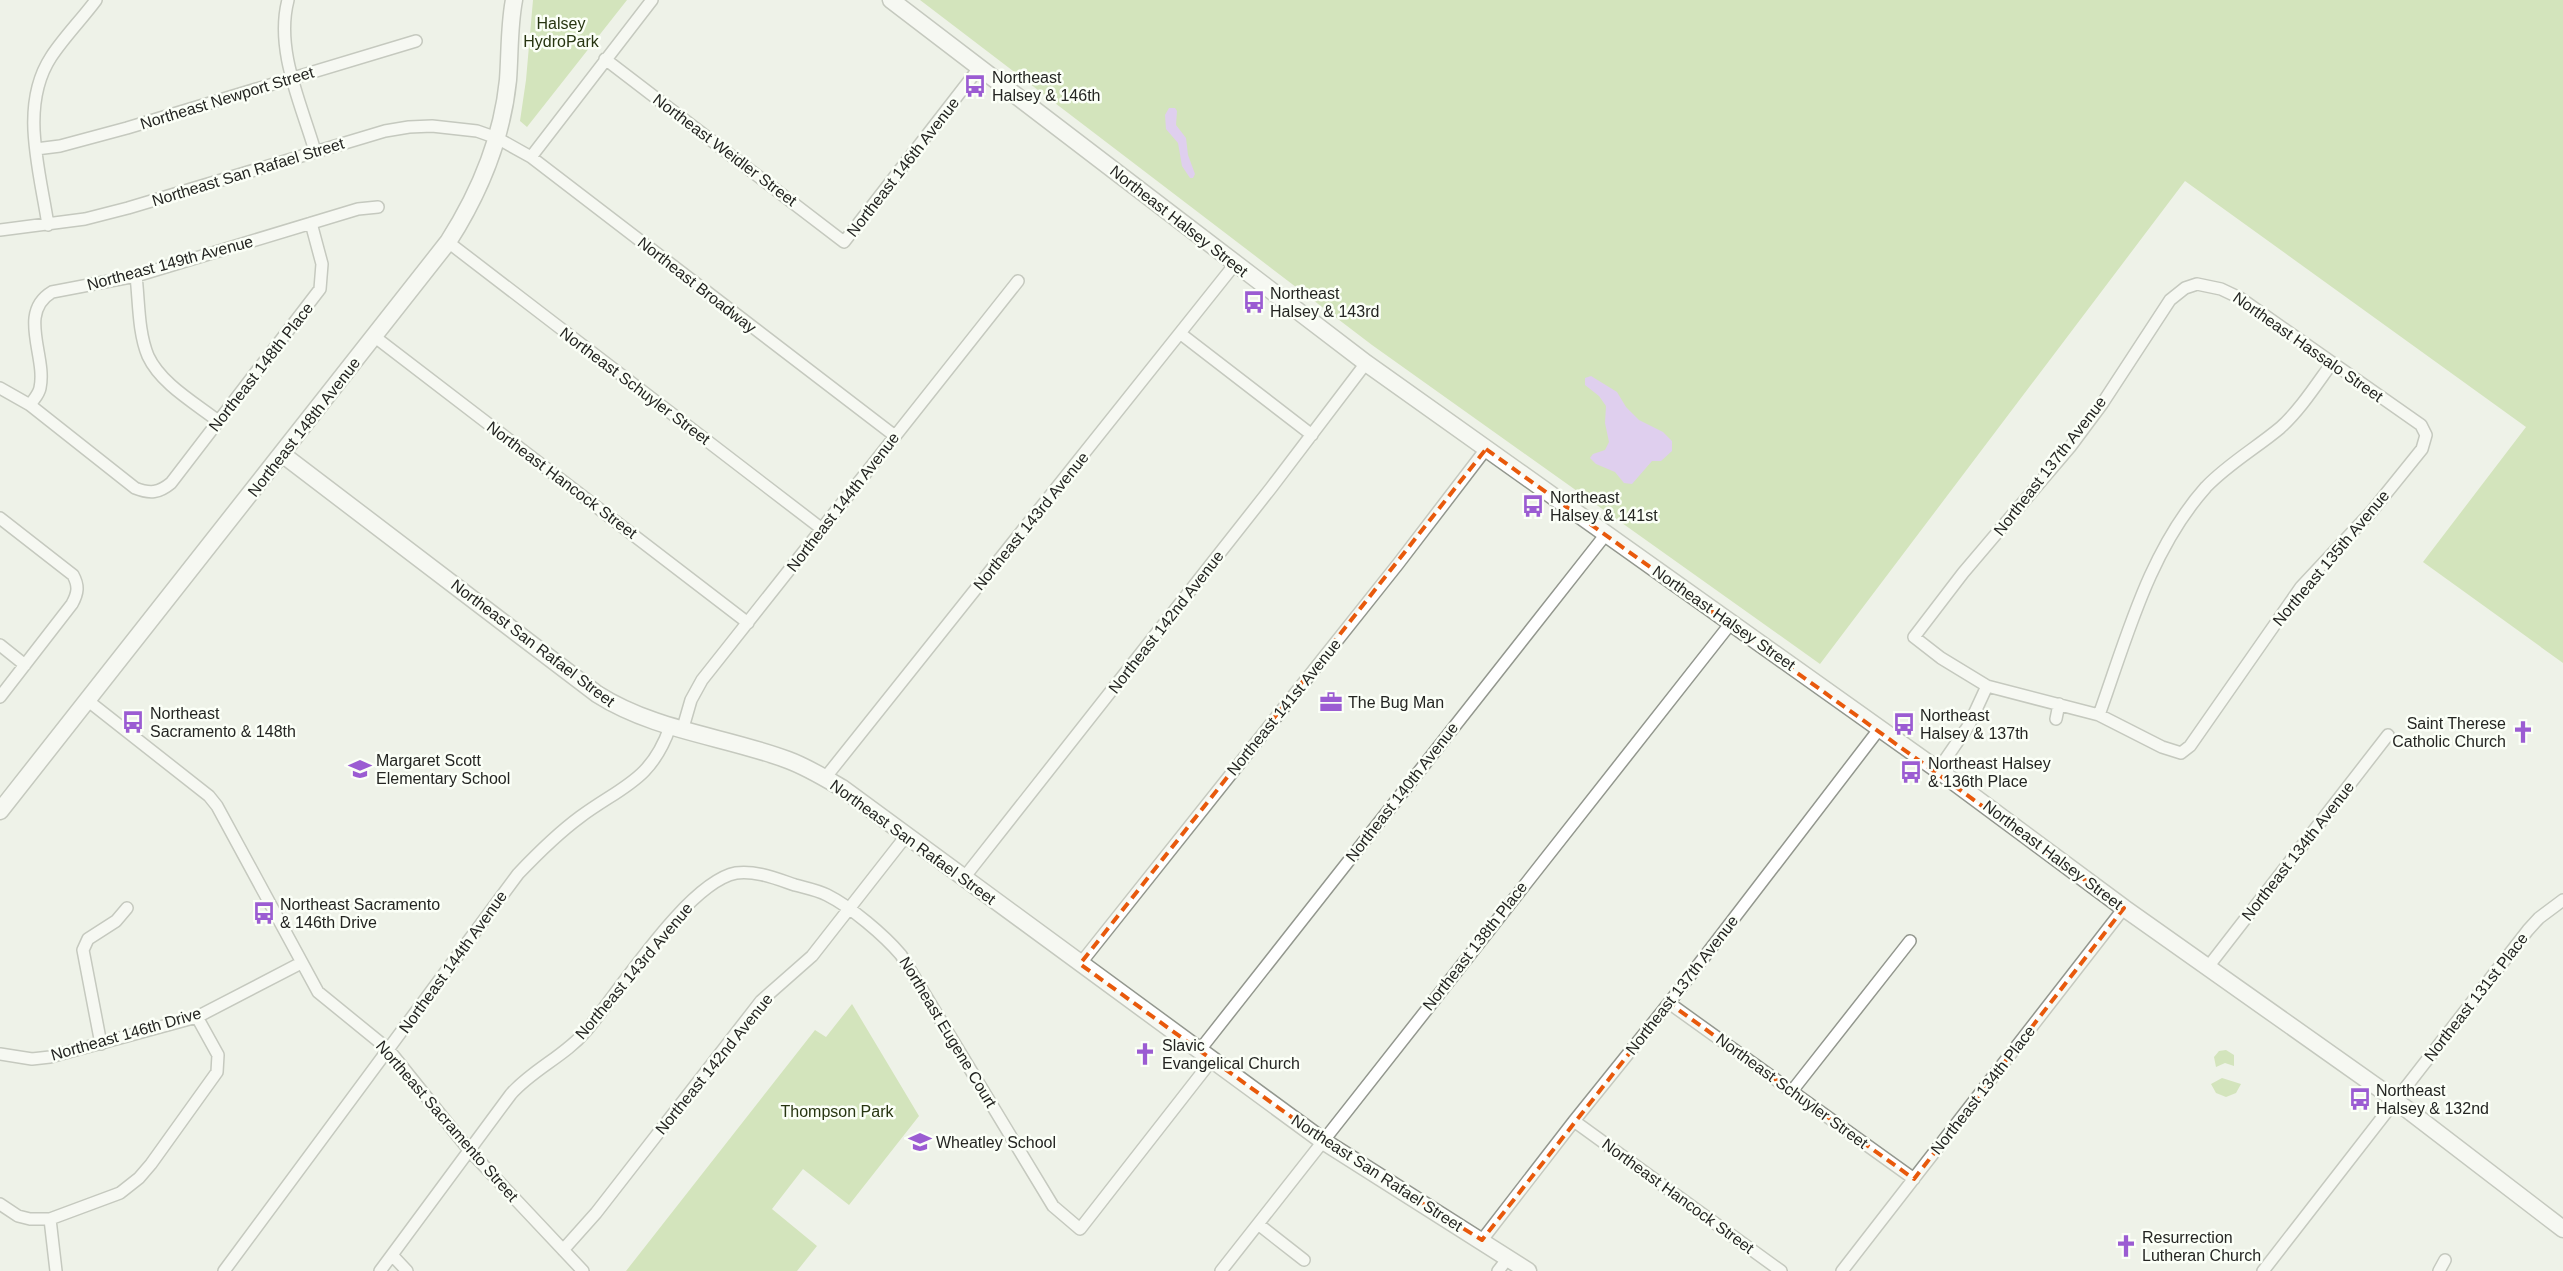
<svg xmlns="http://www.w3.org/2000/svg" width="2563" height="1271" font-family="Helvetica,sans-serif">
  <style>
    .green { fill: #b2d288 }
    .water { fill: #cda4f5 }
    .lines { fill: none; stroke-linecap: round; stroke-linejoin: round }
    .street-casing { stroke: #93978e; stroke-width: 14 }
    .secondary-casing { stroke: #93978e; stroke-width: 19 }
    .street { stroke: #fff; stroke-width: 11 }
    .secondary { stroke: #fff; stroke-width: 16 }
    .marked { fill: none; stroke: #e8590c; stroke-width: 4; stroke-dasharray: 10 6; stroke-linejoin: round }
    .labels { text-anchor: middle; dominant-baseline: central; stroke-width: 5; stroke-linejoin: round; paint-order: stroke }
    .park-label { font-size: 16px; fill: #273511; stroke: #fbfff7 }
    .poi-label { font-size: 16px; fill: #242522; stroke: #fbfff7; text-anchor: start }
    .street-label { font-size: 16px; fill: #242522; stroke: #fbfff7 }
  </style>
  <rect width="100%" height="100%" fill="#eef2e8"/>
  <path class="green" d="M533 0H627L527 127 520 121 526 80Z
    M920 0H2563V663L2423 562 2526 427 2185 181 1820 664 1372 345Z
    M852 1004 919 1116 849 1205 803 1169 772 1209 817 1246 797 1271H626L815 1030 826 1037Z
    M2226 1050 2234 1055V1066L2225 1063 2216 1067 2214 1057 2219 1051Z
    M2222 1078 2241 1084 2236 1093 2226 1097 2216 1093 2211 1084Z"/>
  <path class="water" d="M1169 108H1175L1177 111 1176 125 1186 138 1188 155 1195 174 1193 178H1190L1182 166 1178 143 1166 129 1165 115Z
    M1591 376 1617 392 1626 407 1639 420 1663 432 1672 441V451L1661 461H1652L1632 484 1624 483 1615 472 1596 464 1590 458 1593 454 1605 450 1609 442 1605 423 1606 406 1599 396 1585 385V378Z"/>
  <g class="lines">
    <defs>
      <path id="street" d="M288 0C275 50 301 103 315 151
        M605 59 844 242 979 68
        M36 149 60 146 127 128 416 41
        M531 157 652 0
        M48 225C40 171 19 106 51 57 64 37 82 19 96 0
        M0 230 85 219 128 208 385 131 409 127 432 126 477 131 497 138 531 157 895 436
        M448 242 822 529
        M136 276C139 301 138 332 148 356 161 384 195 403 218 421
        M2197 284 2221 289 2240 298 2411 418 2421 425 2426 435 2422 449 2372 511 2301 587 2190 746 2181 753 2162 747 2099 715 1987 686 1941 658 1914 637 1963 573 2070 447 2102 404 2170 300 2185 288Z
        M1181 334 1312 435
        M375 337 748 623
        M0 388 30 405 135 488C150 494 159 493 171 483L320 289 322 264 311 223
        M30 405C34 399 39 394 40 388 47 356 17 313 52 292L136 276 358 209 378 207
        M0 518 73 575C79 586 78 593 72 604L0 697
        M0 645 25 665
        M87 700 209 796 217 806 318 992 388 1049 469 1150 583 1271
        M2099 715C2127 637 2149 551 2206 487 2228 464 2256 448 2280 428 2300 410 2316 385 2332 363
        M2056 719 2059 704
        M682 731 691 700 702 680 1018 281
        M1938 770 1969 725 1987 686
        M825 778 1235 264
        M963 879 1271 488 1366 363
        M1080 964 1398 564 1486 449
        M2208 967 2388 735
        M1669 1003 1914 1179
        M101 1044 83 950 88 939 116 921 127 908
        M1199 1051 1606 534
        M0 1054 32 1059 50 1057 197 1017 301 963
        M1792 1091 1910 941
        M1574 1121 1781 1271
        M0 1204 18 1216 30 1219H50L120 1193 139 1178 151 1164 217 1072 218 1055 197 1017
        M50 1219 56 1271
        M1258 1224 1304 1260
        M1482 1240 1574 1121 1669 1003 1880 728
        M563 1250 596 1213 761 1001 812 956 906 836
        M392 1255 407 1271
        M224 1271 518 874C537 854 557 834 580 817 622 786 651 781 670 727
        M380 1271 511 1094C533 1069 565 1056 586 1031 619 992 688 882 736 873 755 870 777 879 795 885 806 888 817 890 827 895 851 907 884 935 901 955L1053 1206 1080 1229 1212 1060
        M1221 1271 1731 623
        M1498 1271 1508 1258
        M1842 1271 2124 908
        M2263 1271 2528 930 2539 918 2563 900
        M2439 1271 2445 1260"/>
      <path id="secondary" d="M891 0 1366 363 1938 770 2124 908 2387 1094 2563 1229
        M282 454 597 694C655 731 724 736 788 760 807 767 825 778 842 788L1323 1141 1528 1271
        M0 811 448 242C480 192 502 139 508 80 510 53 509 26 514 0"/>
    </defs>
    <use href="#street" class="street-casing"/>
    <use href="#secondary" class="secondary-casing"/>
    <use href="#street" class="street"/>
    <use href="#secondary" class="secondary"/>
  </g>
  <path d="M0 0H2563V1271H0ZM1486 449 2124 908 1914 1179 1669 1003 1482 1240 1341 1153 1080 964Z" fill="#eef2e8" fill-opacity=".55" fill-rule="evenodd"/>
  <path class="marked" d="M1486 449 2124 908 1914 1179 1669 1003 1482 1240 1341 1153 1080 964Z"/>
  <defs>
    <symbol id="bus-bare" viewBox="-9 -9 18 18"><path d="M-5-6H5V4H4V6H2V4H-2V6H-4V4H-5ZM-3.5-4V0h7V-4ZM-3.5 1.2v1.5H-2V1.2ZM2 1.2v1.5H3.5V1.2Z" fill="#9b5cd2" stroke="#fbfff7" stroke-width="2.5" paint-order="stroke"/></symbol>
    <symbol id="office-bare" viewBox="-9 -9 18 18"><path d="M-6-3h4V-5.5h4V-3h4V5H-6ZM-1-4.5V-3h2v-1.5ZM-6 0V1H6V0Z" fill="#9b5cd2" stroke="#fbfff7" stroke-width="2.5" paint-order="stroke"/></symbol>
    <symbol id="church-bare" viewBox="-9 -9 18 18"><path d="M-1.2-6h2.4v3.5h3.3v2.4h-3.3V6h-2.4V-.1h-3.3v-2.4h3.3Z" fill="#9b5cd2" stroke="#fbfff7" stroke-width="2.5" paint-order="stroke"/></symbol>
    <symbol id="school-bare" viewBox="-9 -9 18 18"><path d="M0-5L7-2L0 1L-7-2ZM-4 1L0 2.5L4 1V4Q0 6-4 4Z" fill="#9b5cd2" stroke="#fbfff7" stroke-width="2.5" paint-order="stroke"/></symbol>
  </defs>
  <g fill-rule="evenodd">
    <use href="#bus-bare" x="959" y="70" width="32" height="32"/>
    <use href="#bus-bare" x="1238" y="286" width="32" height="32"/>
    <use href="#bus-bare" x="1517" y="490" width="32" height="32"/>
    <use href="#office-bare" x="1315" y="686" width="32" height="32"/>
    <use href="#bus-bare" x="117" y="706" width="32" height="32"/>
    <use href="#bus-bare" x="1888" y="708" width="32" height="32"/>
    <use href="#church-bare" x="2507" y="716" width="32" height="32"/>
    <use href="#school-bare" x="344" y="753" width="32" height="32"/>
    <use href="#bus-bare" x="1895" y="756" width="32" height="32"/>
    <use href="#bus-bare" x="248" y="897" width="32" height="32"/>
    <use href="#church-bare" x="1129" y="1038" width="32" height="32"/>
    <use href="#bus-bare" x="2344" y="1083" width="32" height="32"/>
    <use href="#school-bare" x="904" y="1126" width="32" height="32"/>
    <use href="#church-bare" x="2110" y="1230" width="32" height="32"/>
  </g>
  <g class="labels">
    <g class="park-label">
      <text x="561" y="23">Halsey<tspan x="561" dy="18">HydroPark</tspan></text>
      <text x="837" y="1111">Thompson Park</text>
    </g>
    <g class="poi-label">
      <text x="992" y="77">Northeast<tspan x="992" dy="18">Halsey &amp; 146th</tspan></text>
      <text x="1270" y="293">Northeast<tspan x="1270" dy="18">Halsey &amp; 143rd</tspan></text>
      <text x="1550" y="497">Northeast<tspan x="1550" dy="18">Halsey &amp; 141st</tspan></text>
      <text x="1348" y="702">The Bug Man</text>
      <text x="150" y="713">Northeast<tspan x="150" dy="18">Sacramento &amp; 148th</tspan></text>
      <text x="1920" y="715">Northeast<tspan x="1920" dy="18">Halsey &amp; 137th</tspan></text>
      <text x="2506" y="723" text-anchor="end">Saint Therese<tspan x="2506" dy="18">Catholic Church</tspan></text>
      <text x="376" y="760">Margaret Scott<tspan x="376" dy="18">Elementary School</tspan></text>
      <text x="1928" y="763">Northeast Halsey<tspan x="1928" dy="18">&amp; 136th Place</tspan></text>
      <text x="280" y="904">Northeast Sacramento<tspan x="280" dy="18">&amp; 146th Drive</tspan></text>
      <text x="1162" y="1045">Slavic<tspan x="1162" dy="18">Evangelical Church</tspan></text>
      <text x="2376" y="1090">Northeast<tspan x="2376" dy="18">Halsey &amp; 132nd</tspan></text>
      <text x="936" y="1142">Wheatley School</text>
      <text x="2142" y="1237">Resurrection<tspan x="2142" dy="18">Lutheran Church</tspan></text>
    </g>
    <g class="street-label">
      <text transform="translate(227 98) rotate(-17)">Northeast Newport Street</text>
      <text transform="translate(725 150) rotate(37)">Northeast Weidler Street</text>
      <text transform="translate(903 167) rotate(-52)">Northeast 146th Avenue</text>
      <text transform="translate(248 172) rotate(-17)">Northeast San Rafael Street</text>
      <text transform="translate(1179 221) rotate(38)">Northeast Halsey Street</text>
      <text transform="translate(170 263) rotate(-15)">Northeast 149th Avenue</text>
      <text transform="translate(697 285) rotate(38)">Northeast Broadway</text>
      <text transform="translate(2308 347) rotate(35)">Northeast Hassalo Street</text>
      <text transform="translate(261 367) rotate(-52)">Northeast 148th Place</text>
      <text transform="translate(635 386) rotate(37)">Northeast Schuyler Street</text>
      <text transform="translate(304 427) rotate(-52)">Northeast 148th Avenue</text>
      <text transform="translate(2050 466) rotate(-52)">Northeast 137th Avenue</text>
      <text transform="translate(562 480) rotate(37)">Northeast Hancock Street</text>
      <text transform="translate(843 502) rotate(-52)">Northeast 144th Avenue</text>
      <text transform="translate(1031 521) rotate(-51)">Northeast 143rd Avenue</text>
      <text transform="translate(2331 558) rotate(-50)">Northeast 135th Avenue</text>
      <text transform="translate(1724 618) rotate(35)">Northeast Halsey Street</text>
      <text transform="translate(1166 622) rotate(-52)">Northeast 142nd Avenue</text>
      <text transform="translate(533 643) rotate(37)">Northeast San Rafael Street</text>
      <text transform="translate(1284 707) rotate(-51)">Northeast 141st Avenue</text>
      <text transform="translate(1402 792) rotate(-52)">Northeast 140th Avenue</text>
      <text transform="translate(913 842) rotate(36)">Northeast San Rafael Street</text>
      <text transform="translate(2298 851) rotate(-52)">Northeast 134th Avenue</text>
      <text transform="translate(2053 855) rotate(37)">Northeast Halsey Street</text>
      <text transform="translate(1475 946) rotate(-52)">Northeast 138th Place</text>
      <text transform="translate(453 962) rotate(-54)">Northeast 144th Avenue</text>
      <text transform="translate(634 971) rotate(-50)">Northeast 143rd Avenue</text>
      <text transform="translate(1682 985) rotate(-52)">Northeast 137th Avenue</text>
      <text transform="translate(2476 997) rotate(-52)">Northeast 131st Place</text>
      <text transform="translate(948 1032) rotate(59)">Northeast Eugene Court</text>
      <text transform="translate(126 1034) rotate(-16)">Northeast 146th Drive</text>
      <text transform="translate(714 1064) rotate(-51)">Northeast 142nd Avenue</text>
      <text transform="translate(1983 1090) rotate(-52)">Northeast 134th Place</text>
      <text transform="translate(1792 1091) rotate(36)">Northeast Schuyler Street</text>
      <text transform="translate(447 1121) rotate(49)">Northeast Sacramento Street</text>
      <text transform="translate(1377 1173) rotate(33)">Northeast San Rafael Street</text>
      <text transform="translate(1678 1196) rotate(36)">Northeast Hancock Street</text>
    </g>
  </g>
</svg>
